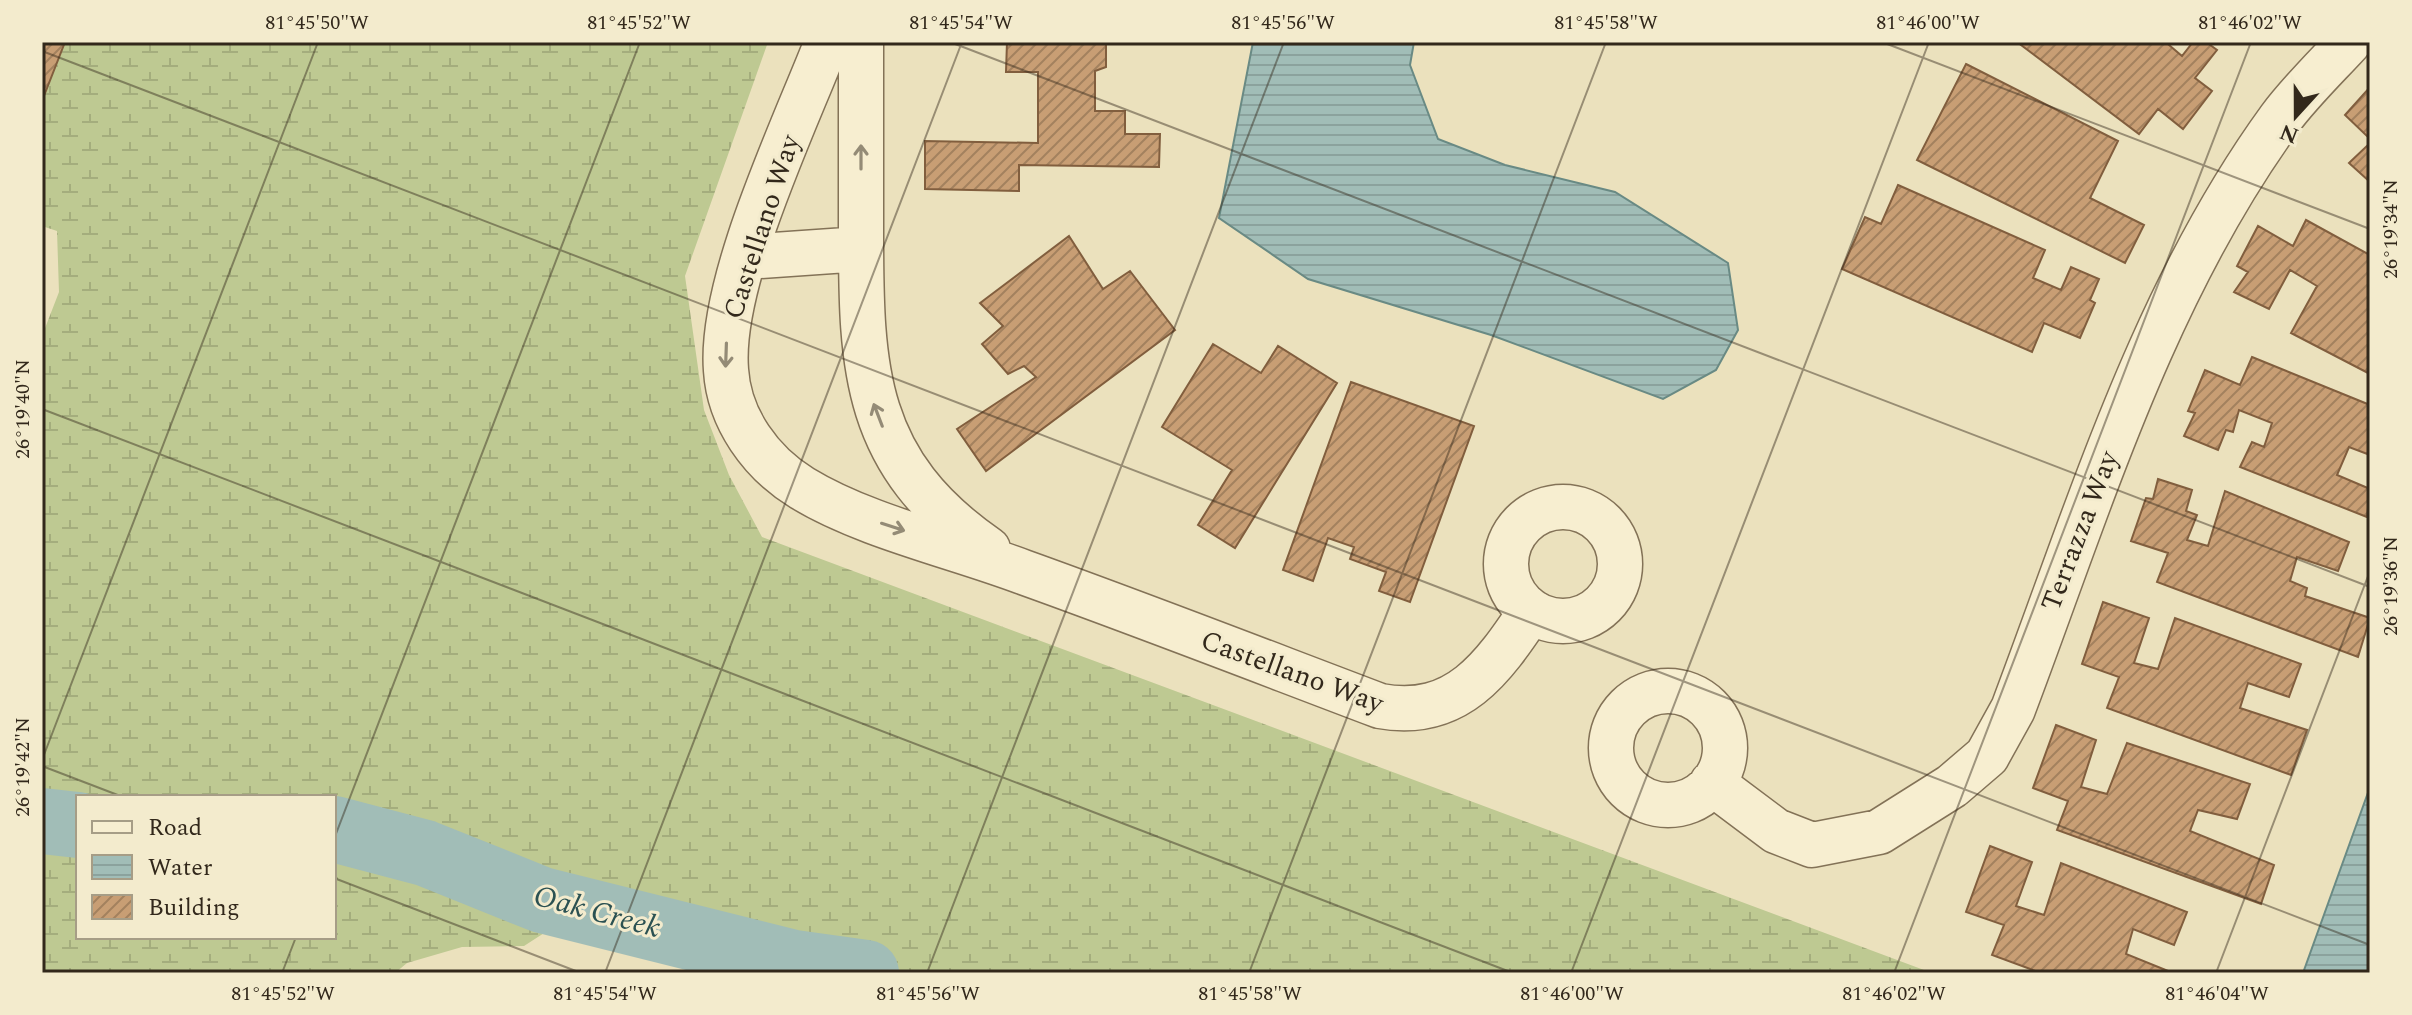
<svg xmlns="http://www.w3.org/2000/svg" width="2412" height="1015" font-family="Spectral,serif">
  <style>
    .wetland { fill: url(#wetland-marsh); fill-rule: evenodd }
    .water { fill: url(#water-rules); stroke: #698a84; stroke-width: 2 }
    .lines { fill: none; stroke-linecap: round; stroke-linejoin: round }
    .river { stroke: #a1bdb7; stroke-width: 66 }
    .building { fill: url(#building-hatch); stroke: #815e3e; stroke-width: 2 }
    .minor-casing { stroke: #837257; stroke-width: 47 }
    .minor { stroke: #f7eed0; stroke-width: 44 }
    .oneway { stroke: #948b76 }
    .ticks { fill: none; stroke: #32281b; stroke-width: 2; stroke-opacity: 0.45 }
    .labels { text-anchor: middle; dominant-baseline: central; stroke-width: 6; stroke-linejoin: round; paint-order: stroke }
    .street-label { font-size: 28px; fill: #32281b; stroke: #f3ebcd }
    .water-label { font-size: 30px; font-style: italic; fill: #2b5152; stroke: #f3ebcd }
    .neatline { fill: none; stroke: #32281b; stroke-width: 3 }
    .ticks-label { font-size: 20px; text-anchor: middle; fill: #32281b }
  </style>
  <defs>
    <pattern id="wetland-marsh" width="20" height="14" patternUnits="userSpaceOnUse" patternTransform="scale(2)"><rect width="20" height="14" fill="#bec992"/><path d="M1 5h8M5 5V1M11 12h8M15 12V8" fill="none" stroke="#a4ad7d"/></pattern>
    <pattern id="water-rules" width="6" height="5" patternUnits="userSpaceOnUse" patternTransform="scale(2)"><rect width="6" height="5" fill="#a1bdb7"/><path d="M0 2.5h6" fill="none" stroke="#8ba29d"/></pattern>
    <pattern id="building-hatch" width="6" height="6" patternUnits="userSpaceOnUse" patternTransform="scale(2)"><rect width="6" height="6" fill="#c89e74"/><path d="M-1 1l2-2M0 6l6-6M5 7l2-2" fill="none" stroke="#a3815e"/></pattern>
  </defs>
  <rect width="100%" height="100%" fill="#ebe1bd"/>
  <path class="wetland" d="M42 42H768L685 276 704 410 729 475 762 537 1932 973H848L634 914 572 915 524 946 462 947 407 963 395 973H42V336L59 292 57 231 42 226ZM78 797H334V937H78Z"/>
  <path class="water" d="M1253 42H1414L1410 65 1438 139 1505 165 1615 192 1728 263 1738 330 1716 370 1663 399 1491 335 1308 279 1219 218Z
    M2370 787V973H2303Z"/>
  <g class="lines">
    <path class="river" d="M42 821 78 825
      M334 829 425 853 542 900 794 963 866 973"/>
  </g>
  <path class="building" d="M42 42H65L42 101Z
    M1007 42H1106V67L1095 71V111H1125V134H1160L1159 167 1019 165V191L925 189V141L1038 143V72H1006Z
    M2017 42H2172L2169 45 2182 56 2193 42H2206L2217 50 2195 78 2212 91 2183 129 2158 109 2139 134Z
    M1966 64 2118 141 2090 198 2144 225 2125 263 1917 160Z
    M2370 87V139L2345 115Z
    M2370 143V182L2349 163Z
    M1898 185 2045 250 2033 278 2061 290 2071 267 2099 279 2090 300 2095 303 2080 338 2044 323 2032 352 1842 269 1865 217 1881 224Z
    M2306 220 2370 255V374L2291 333 2317 286 2290 270 2269 309 2234 292 2248 272 2237 266 2258 226 2293 246Z
    M1069 236 1103 289 1130 271 1175 330 986 471 957 429 1036 377 1024 366 1008 374 982 344 1003 326 980 303Z
    M1213 344 1261 373 1278 346 1337 383 1235 548 1198 525 1232 470 1162 427Z
    M2252 357 2370 405V455L2349 447 2337 475 2370 489 2367 517 2240 467 2252 442 2264 447 2272 423 2239 410 2233 432 2226 430 2218 450 2184 436 2195 413 2188 411 2205 370 2240 385Z
    M1351 382 1474 426 1410 602 1379 591 1386 572 1350 559 1354 547 1328 538 1313 581 1283 570Z
    M2158 479 2192 490 2186 511 2197 515 2187 540 2208 546 2225 491 2349 542 2338 571 2297 557 2290 581 2307 588 2305 596 2370 618 2358 657 2157 582 2168 553 2131 541 2146 498 2153 499Z
    M2103 602 2149 618 2134 663 2158 669 2175 618 2301 664 2289 697 2248 683 2240 708 2307 730 2291 775 2107 708 2119 677 2082 664Z
    M2056 725 2096 740 2081 787 2107 794 2127 743 2250 784 2237 819 2198 810 2190 831 2274 865 2261 904 2057 830 2068 801 2033 788Z
    M1990 846 2032 862 2016 906 2044 915 2061 863 2187 912 2174 945 2133 929 2126 954 2173 973H2041L1992 955 2004 925 1966 912Z"/>
  <g class="lines">
    <defs>
      <path id="minor" d="M827 42C794 127 719 282 726 370 729 419 761 463 802 488 864 526 954 546 1023 572 1143 615 1261 661 1380 706 1457 720 1493 668 1531 611
        M861 42C861 105 861 168 861 232 861 369 863 463 988 549
        M746 257 861 249
        M1506 564a57 57 0 1 1 114 0a57 57 0 1 1-114 0Z
        M1611 748a57 57 0 1 1 114 0a57 57 0 1 1-114 0Z
        M1712 783 1776 831 1812 845 1879 832 1952 786 1987 756 2013 709C2089 508 2152 295 2280 119 2300 92 2326 67 2349 42"/>
    </defs>
    <use href="#minor" class="minor-casing"/>
    <use href="#minor" class="minor"/>
  </g>
  <defs><path id="oneway-shaft" d="M-6 0H5M1.5-3L5.5 0L1.5 3" fill="none" stroke-width="1.6" stroke-linecap="round" stroke-linejoin="round" transform="scale(2)"/></defs>
  <g class="oneway">
    <use href="#oneway-shaft" transform="translate(861 157) rotate(-90)"/>
    <use href="#oneway-shaft" transform="translate(726 355) rotate(92)"/>
    <use href="#oneway-shaft" transform="translate(878 415) rotate(-111)"/>
    <use href="#oneway-shaft" transform="translate(893 527) rotate(18)"/>
  </g>
  <path class="ticks" d="M950 42 2370 587M1882 42 2370 229M42 51 2370 945M42 409 1513 973M42 760 318 42M42 766 123 797M334 839 640 42M334 878 581 973M282 973 296 937M605 973 962 42M927 973 1284 42M1249 973 1606 42M1571 973 1929 42M1894 973 2251 42M2216 973 2370 571"/>
  <g class="labels">
    <g class="street-label">
      <text transform="translate(762 227) rotate(-72)">Castellano Way</text>
      <text transform="translate(2080 531) rotate(-69)">Terrazza Way</text>
      <text transform="translate(1292 672) rotate(20)">Castellano Way</text>
    </g>
    <g class="water-label">
      <text transform="translate(597 912) rotate(15)">Oak Creek</text>
    </g>
  </g>
  <rect width="2412" height="1015" fill="none" stroke="#f3ebcd" stroke-width="88"/>
  <rect x="76" y="795" width="260" height="144" fill="#f3ebcd" stroke="#a69d86" stroke-width="2"/>
  <rect x="92" y="821" width="40" height="12" fill="#f7eed0" stroke="#a69d86" stroke-width="2"/>
  <text x="148" y="835" font-size="24" fill="#32281b">Road</text>
  <rect x="92" y="855" width="40" height="24" fill="url(#water-rules)" stroke="#a69d86" stroke-width="2"/>
  <text x="148" y="875" font-size="24" fill="#32281b">Water</text>
  <rect x="92" y="895" width="40" height="24" fill="url(#building-hatch)" stroke="#a69d86" stroke-width="2"/>
  <text x="148" y="915" font-size="24" fill="#32281b">Building</text>
  <g transform="translate(2296 116) rotate(201)" stroke="#f3ebcd" stroke-width="6" paint-order="stroke">
  <path d="M0-6L14 30L0 20L-14 30Z" fill="#32281b"/>
  <text y="-12" font-size="22" font-weight="bold" text-anchor="middle" fill="#32281b">N</text>
  </g>
  <rect x="44" y="44" width="2324" height="927" class="neatline"/>
  <g class="ticks-label">
    <text x="317" y="29">81°45'50"W</text>
    <text x="639" y="29">81°45'52"W</text>
    <text x="961" y="29">81°45'54"W</text>
    <text x="1283" y="29">81°45'56"W</text>
    <text x="1606" y="29">81°45'58"W</text>
    <text x="1928" y="29">81°46'00"W</text>
    <text x="2250" y="29">81°46'02"W</text>
    <text transform="translate(2390 229) rotate(-90)" y="7">26°19'34"N</text>
    <text transform="translate(22 409) rotate(-90)" y="7">26°19'40"N</text>
    <text transform="translate(2390 586) rotate(-90)" y="7">26°19'36"N</text>
    <text transform="translate(22 767) rotate(-90)" y="7">26°19'42"N</text>
    <text x="283" y="1000">81°45'52"W</text>
    <text x="605" y="1000">81°45'54"W</text>
    <text x="928" y="1000">81°45'56"W</text>
    <text x="1250" y="1000">81°45'58"W</text>
    <text x="1572" y="1000">81°46'00"W</text>
    <text x="1894" y="1000">81°46'02"W</text>
    <text x="2217" y="1000">81°46'04"W</text>
  </g>
</svg>
